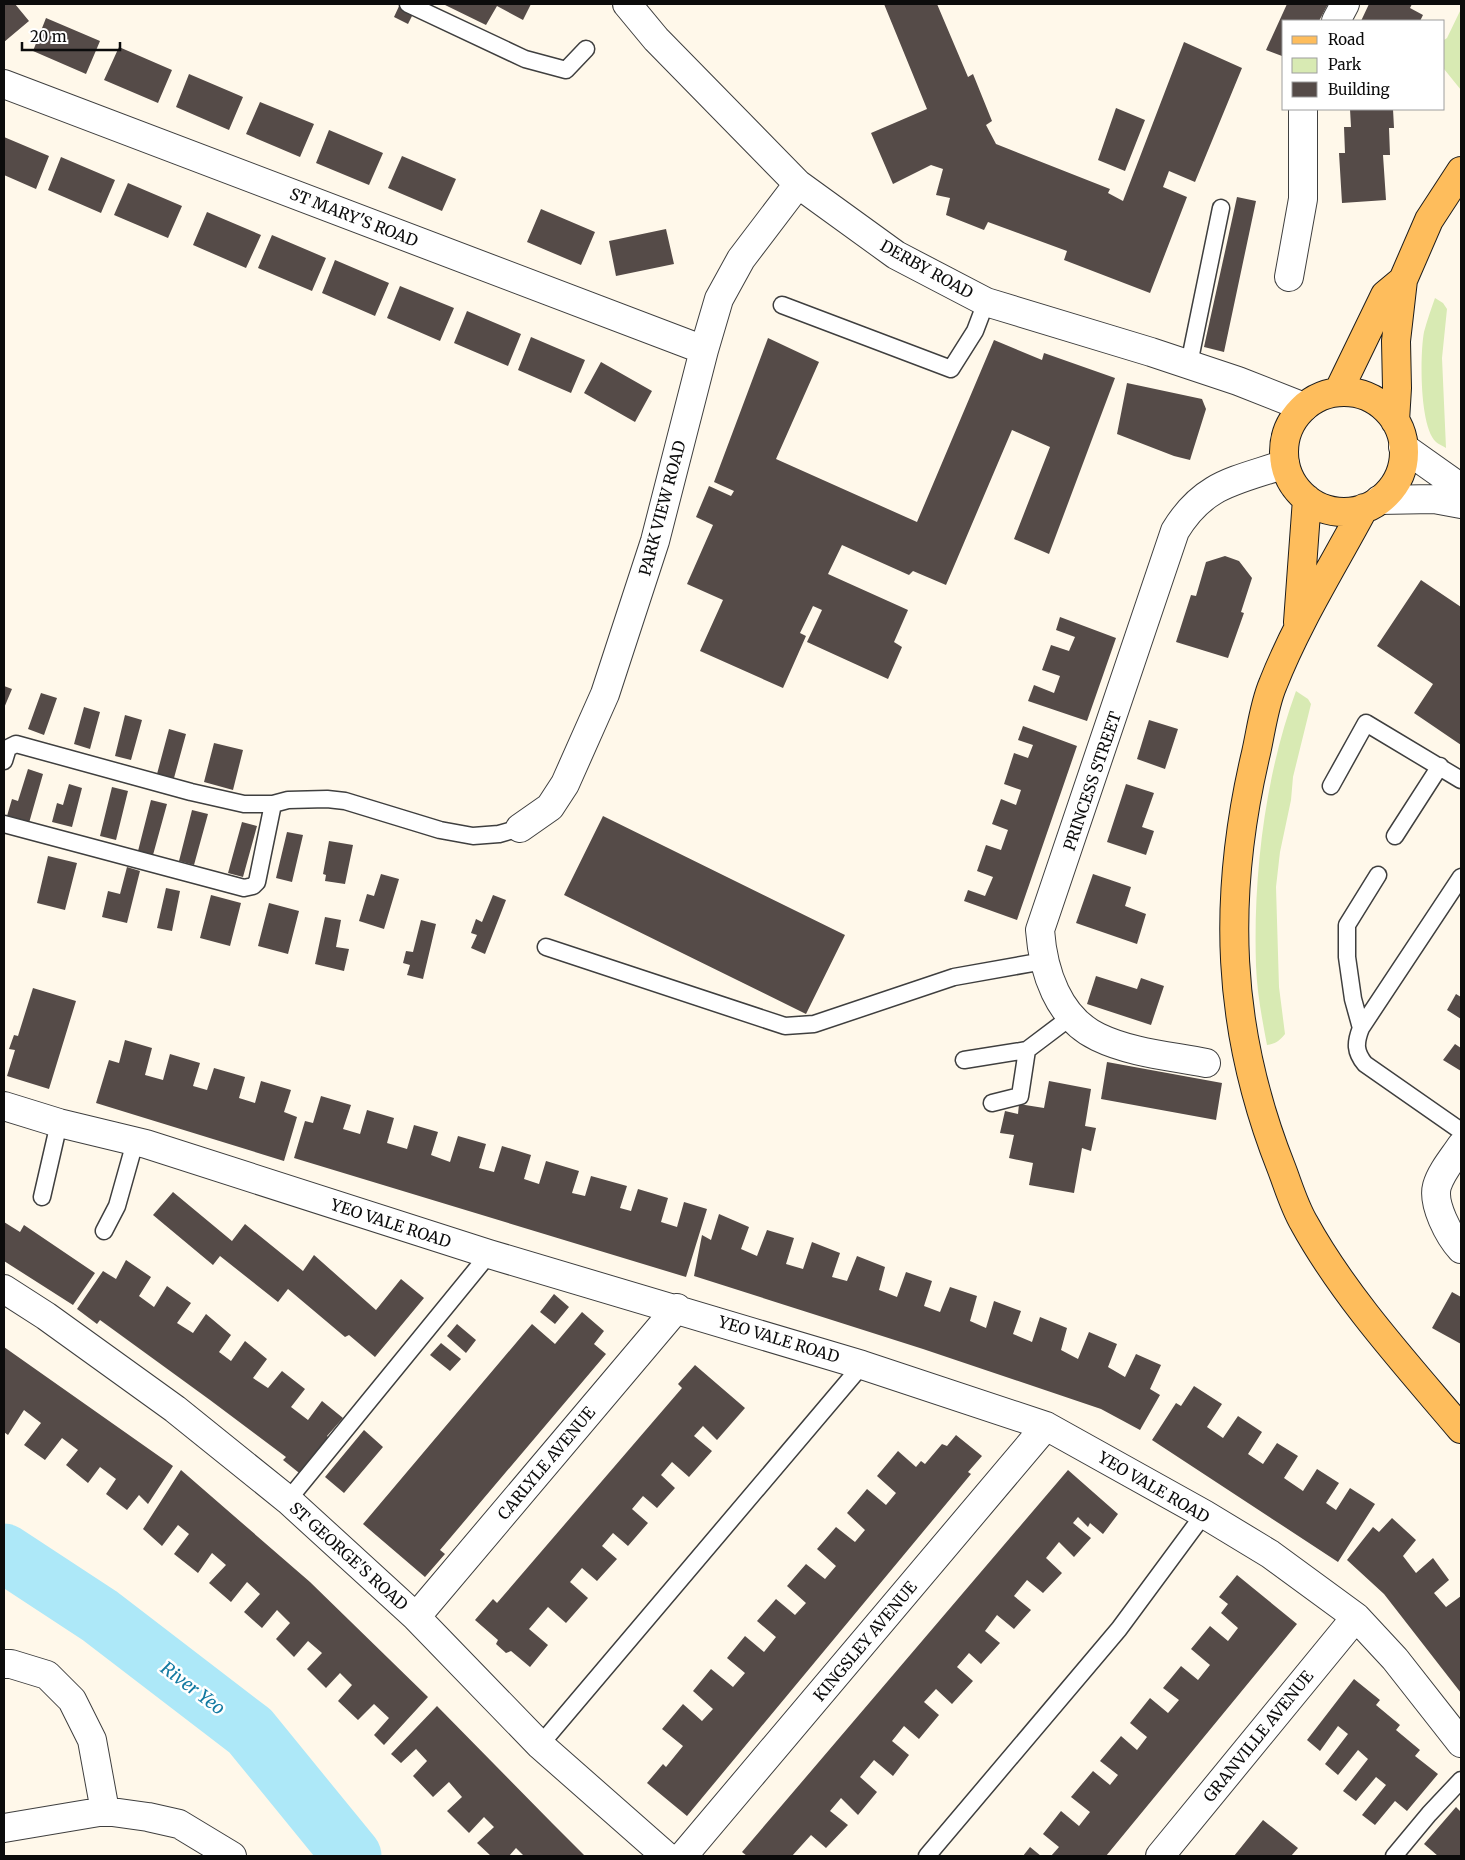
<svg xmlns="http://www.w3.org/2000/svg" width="1465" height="1860" font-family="Merriweather,serif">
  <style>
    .green { fill: #d8eab3 }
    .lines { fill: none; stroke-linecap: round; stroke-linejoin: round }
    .river { stroke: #ade8f8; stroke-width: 59 }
    .building { fill: #554b48 }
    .service-casing { stroke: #3f3f3f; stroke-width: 19 }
    .minor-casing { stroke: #3f3f3f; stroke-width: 30 }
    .primary-casing { stroke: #1d1d1d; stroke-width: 30 }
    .service { stroke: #fff; stroke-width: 16 }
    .minor { stroke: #fff; stroke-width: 28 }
    .primary { stroke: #febd5c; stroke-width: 28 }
    .labels { text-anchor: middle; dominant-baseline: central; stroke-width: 5; stroke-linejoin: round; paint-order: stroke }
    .street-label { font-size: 16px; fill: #0c0c0c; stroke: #fff }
    .water-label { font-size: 18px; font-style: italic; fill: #1179a1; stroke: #fff }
  </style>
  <rect width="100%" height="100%" fill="#fff8ea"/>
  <path class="green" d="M1461 9V90L1444 69V40L1447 38Z
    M1435 298 1443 303 1447 309 1442 358 1446 448C1443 446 1438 444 1436 442 1419 426 1420 353 1424 332 1427 321 1431 309 1435 298Z
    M1296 691 1308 699 1311 704 1293 777 1291 800 1280 852 1276 887 1279 987 1285 1034C1280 1040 1276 1044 1267 1045 1262 1019 1257 992 1256 966 1253 876 1265 775 1296 691Z"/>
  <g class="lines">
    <path class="river" d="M4 1553 100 1616 250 1731 352 1856"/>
  </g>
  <path class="building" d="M4 4H15L29 21 4 42Z
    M400 4H418L408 24 394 17Z
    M443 4H531L523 20 497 6 486 25Z
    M884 4H937L968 77 973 74 992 121 986 125 996 144 1110 189 1108 193 1123 201 1184 42 1242 68 1195 182 1169 171 1163 187 1187 197 1150 293 1064 260 1067 251 988 222 984 230 946 215 950 198 936 195 943 169 931 165 893 184 871 133 927 109Z
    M1287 4H1328L1319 21H1284V53L1282 56 1266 50Z
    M1369 4H1412L1410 8 1423 15 1420 21H1361Z
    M46 18 100 41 86 74 33 51Z
    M119 47 172 70 158 103 104 80Z
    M189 74 243 97 229 130 176 107Z
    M260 102 314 124 300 157 246 134Z
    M1116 108 1145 120 1125 171 1098 160Z
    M1350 109H1393L1394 128H1389L1390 155H1383L1386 200 1342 203 1339 153H1345L1344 127H1351Z
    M329 130 383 153 369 185 316 163Z
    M4 137 49 156 36 189 4 175Z
    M402 156 456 179 442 211 388 188Z
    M61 157 115 180 101 213 48 190Z
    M128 183 182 206 168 238 114 215Z
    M1237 197 1256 201 1224 352 1204 347Z
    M541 209 595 232 581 265 527 242Z
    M207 212 261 235 246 268 193 245Z
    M666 229 674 264 616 276 609 241Z
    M272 235 326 258 312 291 258 268Z
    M335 260 389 283 375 316 322 293Z
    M400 286 454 308 440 341 387 318Z
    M467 311 521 334 508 366 454 343Z
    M531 337 585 360 571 393 518 370Z
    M768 338 819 362 776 459 917 522 994 340 1042 360 1044 353 1115 378 1049 554 1014 539 1050 447 1012 430 946 585 913 571 909 575 842 545 828 574 908 610 894 642 902 647 888 679 807 642 822 610 813 606 800 633 806 636 783 688 700 651 723 600 687 584 713 525 696 517 709 486 731 496 734 491 714 482Z
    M601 362 652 391 635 422 584 393Z
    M1127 383 1202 399 1206 409 1190 460 1174 456 1117 434Z
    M1225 556 1239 561 1252 578 1241 612 1244 613 1228 658 1176 642 1191 595 1196 596 1206 562Z
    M1421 580 1461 607V745L1414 713 1433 684 1377 646Z
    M1060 617 1116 638 1087 721 1028 701 1034 685 1054 693 1060 676 1042 670 1051 645 1069 651 1075 637 1056 630Z
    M4 686 12 689 4 708Z
    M41 693 57 698 44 735 28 729Z
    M84 707 100 712 90 749 74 744Z
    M125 715 142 720 131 760 115 756Z
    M1149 720 1178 729 1165 769 1137 759Z
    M1023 726 1077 746 1017 920 964 901 968 890 985 896 993 877 977 871 986 845 1001 850 1008 830 992 824 1001 799 1016 805 1021 790 1004 784 1014 753 1028 758 1033 745 1018 740Z
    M169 729 186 734 174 778 157 774Z
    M214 743 243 750 233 790 204 782Z
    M28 769 43 774 29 823 7 816 12 799 18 801Z
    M69 784 82 788 72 827 52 822 57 803 63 805Z
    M1126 784 1154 793 1142 827 1154 831 1146 855 1107 842Z
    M112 787 128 791 116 840 100 836Z
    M151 800 167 804 153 855 138 851Z
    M192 810 208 814 194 865 179 861Z
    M603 816 845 935 806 1014 564 895Z
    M242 822 257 826 243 877 228 873Z
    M287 832 303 835 292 882 276 878Z
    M329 841 353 845 345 884 325 881 326 875 323 874Z
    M48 856 77 863 65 910 37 903Z
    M127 867 140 871 127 923 102 917 108 891 120 894Z
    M381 874 399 879 384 929 359 921 367 894 374 896Z
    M1093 874 1131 887 1125 906 1146 914 1137 944 1076 923Z
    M166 888 180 891 172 931 157 928Z
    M211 895 241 903 230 946 200 938Z
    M493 895 506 900 485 954 471 948 477 935 471 933 476 919 482 922Z
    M269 903 299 911 288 954 258 946Z
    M325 917 341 920 336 947 349 949 344 971 315 964Z
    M421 920 436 924 423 979 407 975 410 965 403 963 406 951 413 952Z
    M1096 976 1137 989 1141 978 1164 986 1151 1025 1087 1004Z
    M33 988 76 1001 49 1089 7 1076 15 1050 9 1049 14 1035 18 1036Z
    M1456 994 1461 997V1019L1447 1010Z
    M125 1040 152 1048 145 1075 163 1080 170 1054 200 1063 193 1086 207 1090 214 1068 245 1077 239 1098 255 1103 261 1081 291 1090 284 1112 297 1117 284 1161 96 1103 109 1060 119 1063Z
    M1455 1044 1461 1048V1071L1443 1060Z
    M1107 1062 1222 1083 1216 1120 1101 1099Z
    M1049 1081 1091 1089 1085 1126 1096 1128 1091 1151 1082 1148 1074 1193 1029 1185 1033 1163 1009 1158 1014 1135 1000 1133 1005 1111 1018 1114 1019 1104 1044 1108Z
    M321 1096 351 1105 343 1129 360 1134 367 1110 394 1118 387 1143 407 1149 414 1125 438 1132 431 1155 450 1162 458 1136 486 1144 479 1168 494 1172 502 1146 531 1155 524 1179 539 1184 546 1161 579 1171 572 1193 585 1196 591 1176 627 1186 620 1208 631 1211 638 1189 668 1198 661 1222 677 1227 684 1202 707 1209 686 1277 294 1158 305 1121 313 1123Z
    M173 1192 232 1241 245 1224 303 1271 314 1255 376 1310 401 1279 424 1298 375 1357 349 1335 345 1337 288 1289 278 1302 220 1256 213 1265 153 1215Z
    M719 1214 749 1227 741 1249 757 1256 767 1230 794 1238 786 1264 803 1269 812 1242 840 1253 832 1277 847 1281 857 1256 885 1267 879 1290 897 1297 906 1272 932 1281 924 1306 940 1312 950 1287 977 1296 970 1321 986 1328 994 1301 1021 1311 1013 1334 1032 1342 1040 1317 1067 1328 1061 1350 1078 1359 1089 1332 1117 1344 1108 1367 1125 1377 1136 1354 1161 1365 1150 1389 1160 1395 1140 1430 1101 1409 923 1349 694 1276 702 1235 711 1240Z
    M4 1222 20 1232 24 1225 95 1273 73 1305 4 1261Z
    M126 1260 151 1277 139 1296 154 1307 167 1286 191 1303 177 1323 193 1333 206 1314 231 1335 219 1352 231 1361 245 1341 267 1359 253 1378 268 1388 282 1371 305 1389 291 1407 308 1420 322 1401 343 1418 327 1436 332 1441 303 1476 283 1460 286 1457 210 1400 100 1320 97 1324 77 1309 103 1271 116 1279Z
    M1452 1292 1461 1297V1344L1432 1328Z
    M554 1294 569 1307 555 1324 540 1312Z
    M582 1312 604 1331 594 1344 606 1354 440 1550 445 1554 425 1577 363 1524 532 1324 555 1344Z
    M457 1324 476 1340 466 1353 447 1336Z
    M441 1343 461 1359 450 1371 430 1355Z
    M4 1347 173 1466 148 1504 139 1495 127 1510 106 1494 116 1479 100 1467 88 1483 66 1465 78 1450 62 1438 45 1460 24 1445 41 1423 24 1410 8 1435 4 1432Z
    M695 1365 745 1408 717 1440 703 1426 694 1436 712 1451 689 1477 672 1462 661 1475 675 1488 657 1508 643 1496 632 1509 648 1523 628 1546 613 1533 602 1546 617 1559 597 1581 582 1568 570 1582 588 1598 566 1623 548 1607 529 1629 548 1645 530 1667 511 1651 506 1653 496 1644 498 1640 475 1620 493 1599 497 1603 682 1388 678 1384Z
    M1194 1386 1222 1404 1207 1427 1223 1438 1238 1416 1262 1432 1248 1454 1263 1464 1277 1443 1298 1456 1284 1478 1303 1491 1317 1469 1339 1483 1326 1503 1336 1510 1350 1488 1375 1504 1338 1562 1152 1440 1176 1403 1181 1406Z
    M364 1430 383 1447 344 1493 325 1477Z
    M956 1435 982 1456 968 1472 971 1474 687 1816 647 1783 663 1764 666 1767 683 1746 662 1729 683 1704 702 1721 713 1709 693 1691 711 1669 733 1687 745 1673 727 1658 745 1636 764 1652 776 1637 757 1621 776 1599 795 1615 806 1603 787 1586 806 1564 825 1579 836 1566 817 1549 836 1527 855 1542 865 1530 847 1513 867 1489 886 1505 896 1493 877 1476 898 1451 916 1467 921 1461 925 1464 942 1444 947 1446Z
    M181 1470 310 1582 428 1697 384 1745 374 1735 389 1718 374 1704 358 1720 338 1701 352 1685 340 1673 326 1688 307 1669 322 1653 308 1641 294 1657 276 1639 290 1623 277 1610 262 1628 244 1612 260 1594 247 1582 231 1602 209 1583 226 1565 212 1553 198 1573 174 1554 189 1534 178 1525 162 1546 143 1529Z
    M1068 1470 1118 1514 1103 1534 1090 1523 1088 1527 1078 1517 1073 1523 1091 1538 1074 1557 1059 1542 1046 1558 1062 1573 1043 1593 1027 1580 1014 1596 1031 1610 1014 1629 997 1615 985 1631 1000 1643 981 1664 969 1653 957 1667 973 1681 952 1704 936 1689 924 1702 939 1715 919 1739 904 1726 892 1741 909 1755 893 1776 874 1760 860 1777 877 1792 858 1815 841 1798 830 1811 848 1825 826 1848 811 1835 792 1856H747L742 1852Z
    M1392 1518 1416 1540 1403 1556 1416 1573 1433 1558 1449 1580 1434 1593 1446 1607 1461 1596V1693L1384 1594 1347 1560 1373 1527 1379 1532Z
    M1237 1575 1297 1624 1106 1856H1051L1059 1847 1043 1834 1061 1811 1079 1826 1090 1812 1071 1797 1093 1771 1110 1785 1118 1775 1100 1761 1121 1736 1137 1750 1147 1737 1130 1723 1150 1698 1168 1713 1179 1700 1163 1688 1181 1666 1198 1680 1210 1665 1191 1649 1210 1626 1228 1641 1238 1628 1221 1613 1228 1604 1219 1597Z
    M1354 1679 1380 1700 1376 1705 1400 1725 1396 1730 1420 1750 1415 1756 1438 1774 1407 1811 1395 1801 1375 1825 1362 1815 1386 1785 1376 1777 1356 1801 1343 1791 1368 1759 1358 1750 1338 1775 1325 1764 1348 1734 1338 1726 1320 1751 1307 1740Z
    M437 1706 552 1823 585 1856H524L516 1848 509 1856H491L477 1843 494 1827 484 1817 469 1833 447 1811 462 1797 449 1782 433 1797 413 1776 427 1761 416 1749 401 1763 391 1754Z
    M1456 1807 1461 1812V1856H1438L1424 1844Z
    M1263 1820 1298 1848 1291 1856H1234Z
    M1030 1847 1041 1856H1023Z"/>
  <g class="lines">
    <defs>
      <path id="service" d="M408 4 525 59 566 70 586 49
        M782 305 951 369 975 331 986 302
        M1189 364 1221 208
        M4 761 8 748 16 744 191 792 244 804H273L288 800 327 799 345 801 440 830 473 836 499 834 520 828
        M1331 786 1366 723 1461 780
        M4 824 244 888 253 886 257 882 273 804
        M1395 836 1440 766
        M1461 877 1361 1028C1355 1043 1355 1052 1365 1064L1461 1131
        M546 947 785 1026 814 1024 954 977 1044 961
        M1361 1028 1353 999 1347 957V925L1378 875
        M964 1060 1027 1050 1072 1016
        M992 1103 1020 1096 1027 1050
        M42 1197 59 1123
        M104 1231 117 1206 135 1142
        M288 1500 489 1254
        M540 1745 862 1365
        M927 1856 1119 1629 1204 1514
        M1394 1856 1429 1814 1461 1780"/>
      <path id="minor" d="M627 4 656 39 798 184 896 255 986 302 1151 352 1238 381 1304 407
        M1336 21 1345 4
        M4 84 704 350
        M1289 277 1303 199V109
        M1403 447 1461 488
        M1379 500 1434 499 1461 504
        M520 828 550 807 565 784 605 694 655 541 704 350 719 299 741 259 798 184
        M1206 1063C1171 1056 1131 1053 1098 1037 1058 1018 1043 971 1040 930L1175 531C1204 483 1236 481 1285 464
        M4 1106 59 1123 146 1144 489 1254 862 1365 1046 1426 1204 1514 1270 1554 1356 1617 1395 1659 1461 1743
        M1461 1146C1453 1158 1441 1172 1437 1186 1432 1204 1449 1236 1461 1249
        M4 1289 46 1316 175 1409 288 1500 416 1617 540 1745 666 1856
        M416 1617 677 1308
        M4 1664H11L47 1675 72 1700 92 1740 105 1811
        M4 1828 105 1811 148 1817 179 1824 232 1856
        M683 1856 1046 1426
        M1160 1856 1356 1617"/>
      <path id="primary" d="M1338 392 1385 295 1403 280
        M1284 452a60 60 0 1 1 120 0a60 60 0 1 1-120 0Z
        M1395 421 1397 388 1396 341 1403 280 1429 220 1461 171
        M1364 508C1333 566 1297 623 1273 684 1264 705 1261 731 1256 753 1222 897 1226 1028 1281 1167 1288 1185 1294 1206 1304 1223 1344 1296 1407 1365 1461 1429
        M1298 622 1307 499"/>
    </defs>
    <use href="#service" class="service-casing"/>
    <use href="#minor" class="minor-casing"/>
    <use href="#primary" class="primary-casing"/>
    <use href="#service" class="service"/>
    <use href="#minor" class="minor"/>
    <use href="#primary" class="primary"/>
  </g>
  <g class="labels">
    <g class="street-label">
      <text transform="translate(354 217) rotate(21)">ST MARY'S ROAD</text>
      <text transform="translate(927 269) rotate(29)">DERBY ROAD</text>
      <text transform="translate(662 508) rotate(-75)">PARK VIEW ROAD</text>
      <text transform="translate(1092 781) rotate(-71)">PRINCESS STREET</text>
      <text transform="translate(391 1223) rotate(18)">YEO VALE ROAD</text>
      <text transform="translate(779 1339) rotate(17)">YEO VALE ROAD</text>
      <text transform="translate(546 1463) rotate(-50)">CARLYLE AVENUE</text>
      <text transform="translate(1154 1487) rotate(30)">YEO VALE ROAD</text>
      <text transform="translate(349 1556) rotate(42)">ST GEORGE'S ROAD</text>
      <text transform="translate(865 1641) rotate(-50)">KINGSLEY AVENUE</text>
      <text transform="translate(1258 1736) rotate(-51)">GRANVILLE AVENUE</text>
    </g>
    <g class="water-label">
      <text transform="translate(193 1688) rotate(37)">River Yeo</text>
    </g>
  </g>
  <rect width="1465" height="1860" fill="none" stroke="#0c0c0c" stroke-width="10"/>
  <rect x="1282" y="20" width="162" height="90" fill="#ffffff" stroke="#9e9e9e"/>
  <rect x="1292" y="36" width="25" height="8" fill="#febd5c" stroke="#9e9e9e"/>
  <text x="1328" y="45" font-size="15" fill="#0c0c0c">Road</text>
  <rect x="1292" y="58" width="25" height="15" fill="#d8eab3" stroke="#9e9e9e"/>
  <text x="1328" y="70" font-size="15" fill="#0c0c0c">Park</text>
  <rect x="1292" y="82" width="25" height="15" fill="#554b48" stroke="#9e9e9e"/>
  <text x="1328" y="95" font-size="15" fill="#0c0c0c">Building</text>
  <path d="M22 42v8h98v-8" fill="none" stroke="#0c0c0c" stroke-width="2.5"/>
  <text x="30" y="42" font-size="15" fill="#0c0c0c" stroke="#ffffff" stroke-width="4" paint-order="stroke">20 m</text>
</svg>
